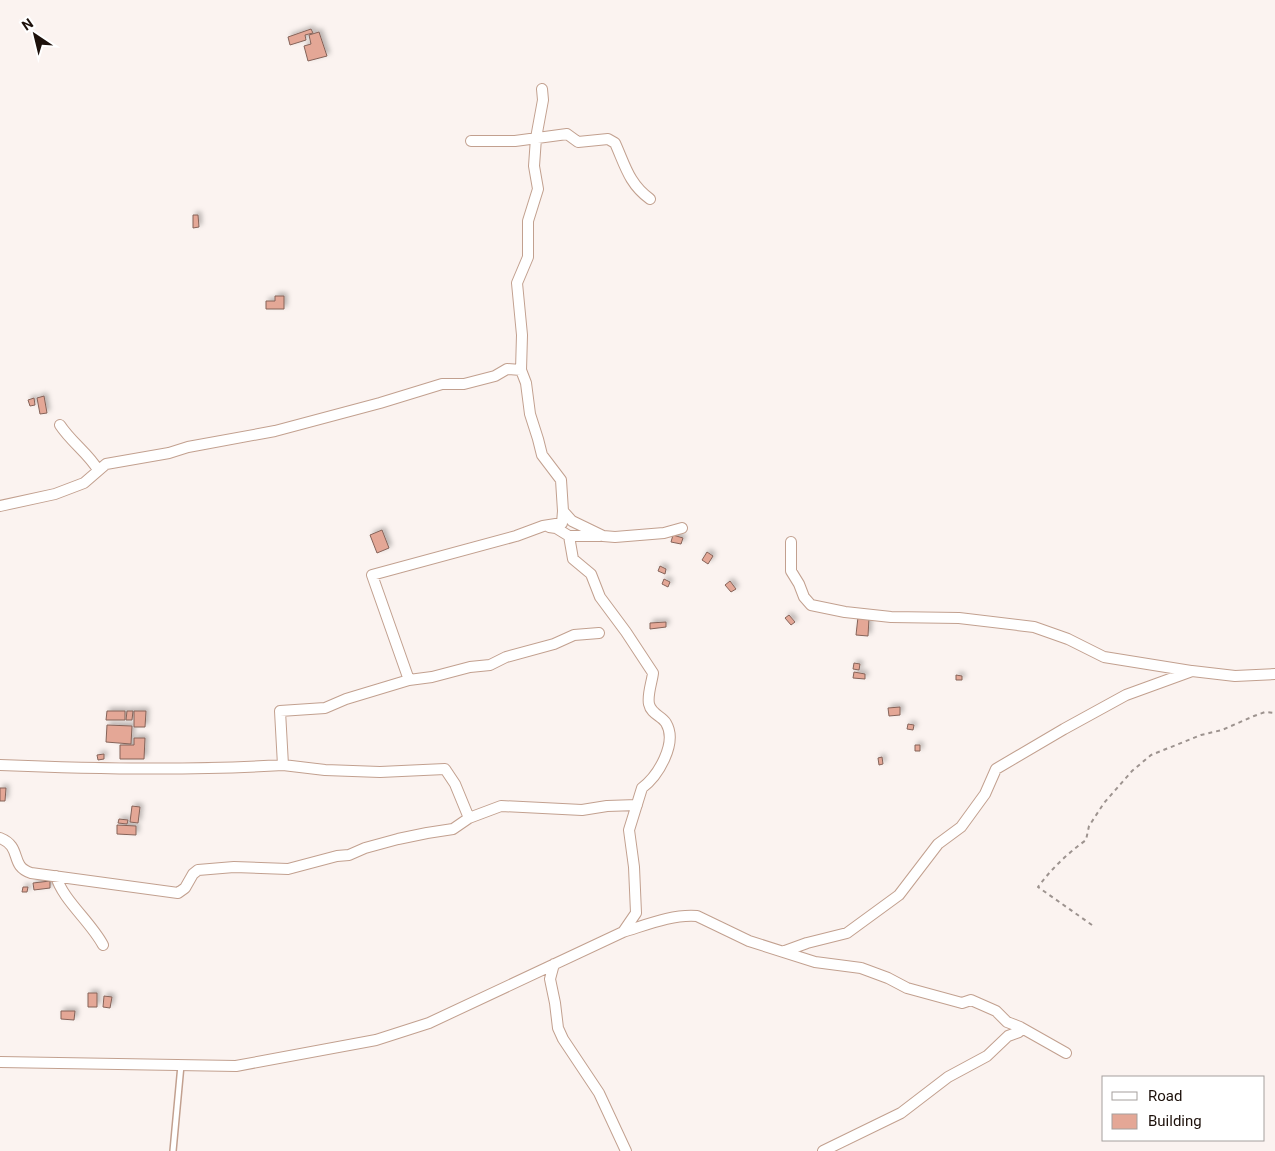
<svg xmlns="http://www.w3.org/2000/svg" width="1275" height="1151" font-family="Roboto,sans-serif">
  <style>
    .building { fill: #e4a796; stroke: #856359; filter: url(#shadow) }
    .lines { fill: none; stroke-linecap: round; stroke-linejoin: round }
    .lane-casing { stroke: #c2a08f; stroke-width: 8 }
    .street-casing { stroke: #c2a08f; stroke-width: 12 }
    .path { stroke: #9d938f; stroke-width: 2; stroke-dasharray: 4 4; stroke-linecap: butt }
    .lane { stroke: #fff; stroke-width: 5 }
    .street { stroke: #fff; stroke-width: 10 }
  </style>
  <defs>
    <filter id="shadow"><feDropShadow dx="3" dy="-3" stdDeviation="2.5" flood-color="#0004"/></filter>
  </defs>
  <rect width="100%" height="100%" fill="#fbf3f0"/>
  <path class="building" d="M311 29 313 33 305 35 306 40 290 45 288 37Z
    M319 32 327 56 308 61 304 46 311 44 309 35Z
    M193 215H198L199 227 193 228Z
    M275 296H284V309H266V301H275Z
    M44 396 47 413 40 414 37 398Z
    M34 398 35 405 30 406 28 400Z
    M382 530 389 548 377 553 370 535Z
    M673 535 683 538 681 544 671 542Z
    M707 552 713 556 708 564 702 560Z
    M660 566 666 569 665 574 658 571Z
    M664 579 670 582 668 587 662 584Z
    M730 581 736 589 731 592 725 585Z
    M789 615 795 622 791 625 785 618Z
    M858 617 869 618 868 636 856 635Z
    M666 622V627L650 629V623Z
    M854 663 860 664 859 670 853 669Z
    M854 672 865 674V679L853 678Z
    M956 675 962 676V680H956Z
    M900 707V715L889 716 888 708Z
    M107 711H125V720H106Z
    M127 711H133L132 720H126Z
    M134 711H146L145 727H134Z
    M908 724 914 725 913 730 907 729Z
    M107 725 132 726 131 744 106 742Z
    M134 738H145L144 759H120V745H134Z
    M915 745H920V751H915Z
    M104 754V759L98 760 97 755Z
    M882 757 883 764 879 765 878 758Z
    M0 788H6L5 801H0Z
    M132 806 140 807 138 823 130 822Z
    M119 819 128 820 127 824 118 823Z
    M117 825 136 826V835L117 834Z
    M50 881V888L34 890 33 883Z
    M23 887H28L27 892H22Z
    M88 993H97V1007H88Z
    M104 996 112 997 110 1008 103 1007Z
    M61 1011H75L74 1020 61 1019Z"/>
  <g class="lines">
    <defs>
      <path id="lane" d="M173 1151 181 1065"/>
      <path id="street" d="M471 141H515L567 134 578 142 608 139 615 143C625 165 629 184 650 199
        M521 370 522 335 517 283 528 257V221L538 189 534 166 536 138 543 100 542 89
        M60 425C71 442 89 454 98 470
        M0 506 55 494 84 483 106 464 169 453 188 447 275 431 380 403 442 384H464L495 376 507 369 521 370 526 383 530 414 538 439 542 455 561 480 563 511 562 523 543 526 516 536 372 575 409 680 346 699 325 708 280 711 283 765C189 771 94 769 0 765
        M563 511 572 521 603 536 615 537 664 533 682 528
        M569 536H600
        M791 542V571L799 584 804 597 811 605 845 612 891 617 959 618 1034 627 1068 639 1104 657 1191 671
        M409 680 432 677 470 667 490 665 506 657 554 644 574 635 599 633
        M283 765 325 770 380 772 445 769 455 784 469 818 501 806 582 810 607 806 637 805
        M0 838C23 847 9 866 31 873L178 893 185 888 193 874 198 870 234 867 288 869 337 856 349 855 365 848 398 839 427 833 453 829 469 818
        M56 876C62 899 91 922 103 945
        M623 932C646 925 672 914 697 916L749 941 815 962 861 968 888 978 907 988 962 1003 971 1000 996 1011 1007 1022 1020 1027 1066 1053
        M785 951 807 943 847 933 899 895 938 844 961 827 985 794 996 769 1064 729 1126 695 1192 671 1235 676 1275 674
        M554 964 550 979 555 1003 558 1028 563 1039 599 1093 626 1151
        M0 1062 236 1066 376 1040 429 1023 623 932 636 913 634 867 629 830 642 788C658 776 678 743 666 723 662 716 651 714 649 704 647 695 652 682 653 673L626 632 600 597 591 574 573 559 569 536 556 528 549 527
        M823 1151 901 1113 948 1077 987 1056 1008 1036 1019 1032 1020 1027"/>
    </defs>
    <use href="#lane" class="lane-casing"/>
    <use href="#street" class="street-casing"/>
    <path class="path" d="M1092 925 1038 887C1052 868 1067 854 1086 840L1089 826 1104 803 1132 771 1151 755 1201 735 1222 730 1254 716 1265 712 1275 713"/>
    <use href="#lane" class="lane"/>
    <use href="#street" class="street"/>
  </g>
  <rect x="1102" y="1076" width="162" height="65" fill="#ffffff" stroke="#a5a09d"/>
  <rect x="1112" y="1092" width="25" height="8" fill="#ffffff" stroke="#a5a09d"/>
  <text x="1148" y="1101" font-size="15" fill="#1d110b">Road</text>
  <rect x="1112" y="1114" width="25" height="15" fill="#e4a796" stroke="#a5a09d"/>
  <text x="1148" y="1126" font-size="15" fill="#1d110b">Building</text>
  <g transform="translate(35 35) rotate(325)" stroke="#ffffff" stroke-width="4" paint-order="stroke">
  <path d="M0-4L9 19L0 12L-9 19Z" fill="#1d110b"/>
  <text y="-8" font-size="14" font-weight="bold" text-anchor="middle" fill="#1d110b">N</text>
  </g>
</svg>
